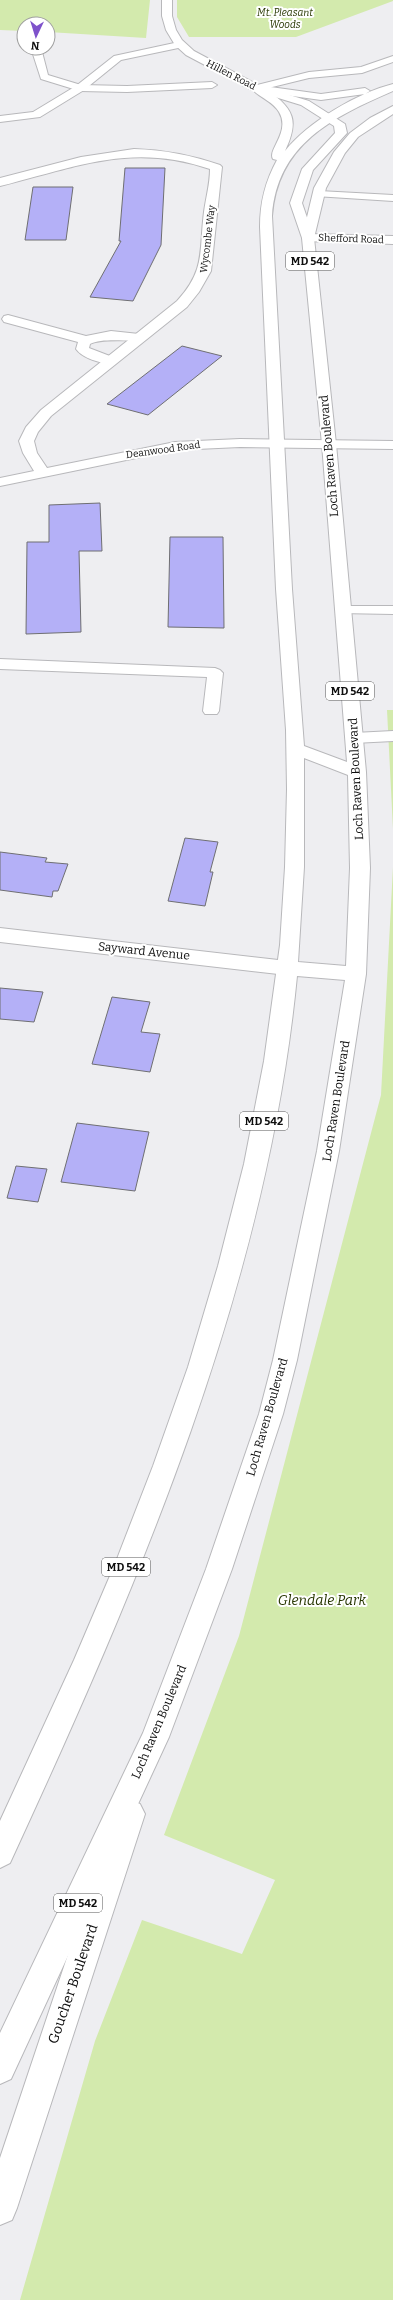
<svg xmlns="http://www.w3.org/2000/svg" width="393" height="2300" font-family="Bitter,serif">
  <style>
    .green { fill: #d3eaad }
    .building { fill: #b4b0f7; stroke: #6f6f72 }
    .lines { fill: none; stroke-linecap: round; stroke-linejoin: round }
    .lane-casing { stroke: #b8b8bb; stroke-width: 2 }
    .street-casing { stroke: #b8b8bb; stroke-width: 2 }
    .secondary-casing { stroke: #b8b8bb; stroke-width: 2 }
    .primary-casing { stroke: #b8b8bb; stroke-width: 2 }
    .lane { fill: #fff; fill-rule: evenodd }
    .street { fill: #fff; fill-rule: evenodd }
    .secondary { fill: #fff; fill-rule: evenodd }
    .primary { fill: #fff; fill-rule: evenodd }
    .labels { text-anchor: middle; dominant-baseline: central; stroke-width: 4; stroke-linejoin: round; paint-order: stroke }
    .far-park-label { font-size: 10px; font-style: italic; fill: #273600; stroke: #fff }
    .far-street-label { font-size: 10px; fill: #0e0e0e; stroke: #fff }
    .shield { fill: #fff; stroke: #565656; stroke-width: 1 }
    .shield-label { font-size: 11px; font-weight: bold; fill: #0e0e0e }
    .street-label { font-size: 12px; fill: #0e0e0e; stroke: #fff }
    .near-park-label { font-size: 14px; font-style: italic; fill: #273600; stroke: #fff }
    .near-street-label { font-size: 14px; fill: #0e0e0e; stroke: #fff }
  </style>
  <rect width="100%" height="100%" fill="#eeeef1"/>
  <path class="green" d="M0 0H150L146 38 48 32V24H24V31L0 30Z
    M177 0H393V1L296 37H189L177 17Z
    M387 710H393V829Z
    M393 867V2300H20L95 2041 142 1920 242 1954 275 1880 164 1835 239 1636 381 1095Z"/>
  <path class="building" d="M125 168H165L161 245 133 301 90 297 121 241H119Z
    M33 187H73L66 240H25Z
    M182 346 222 356 148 415 107 404Z
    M100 503 102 551H79L81 632 26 634 27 542H49V505Z
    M170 537H223L224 628 168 627Z
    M185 838 218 842 210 872H213L205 906 168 901Z
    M0 852 47 858 45 862 68 864 58 891H53L52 897 0 890Z
    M0 988 43 992 34 1022 0 1019Z
    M112 997 150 1002 141 1032 160 1034 150 1072 92 1064Z
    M77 1123 149 1132 135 1191 61 1182Z
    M16 1166 47 1169 38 1202 7 1198Z"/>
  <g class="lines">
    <defs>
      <path id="lane" d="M31 48H41L48 75 81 85 127 86 212 82 217 85 212 88 127 92 80 91 41 79Z
        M393 56V62L362 73 309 78 256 91 251 88 253 86 309 72 361 67Z
        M319 191 393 195V201L315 196V192Z
        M8 315 86 336 111 331 139 334 145 338C141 344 104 336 90 344L89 348 115 358 117 361 111 365C100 362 83 359 76 349L78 342 4 322 2 319 4 316Z
        M343 606H393V614L338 613 336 610Z
        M0 659 215 668 220 670 223 673 219 711 217 714H205L203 711 207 677 0 669Z
        M393 731V741L354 743 348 741 346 738 348 735 354 733Z"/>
      <path id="street" d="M179 42 184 45 183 47 121 60 84 90 40 117 0 122V116L33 112 76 86 114 56Z
        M134 149C165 150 191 155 220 165L222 167 211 271 199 292 187 307 51 416 38 432 34 441 37 453 47 468 175 442 240 439 393 441V449L240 447 175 450 0 486V478L34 471 23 453 19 441 26 427 41 410 177 301C206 270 199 250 204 212 206 197 210 184 210 169 132 142 76 167 0 186V178L81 157Z
        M308 234 393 236V244L304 241 302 238Z
        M0 928 287 961 294 963 297 968 294 973 287 975 0 942Z"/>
      <path id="secondary" d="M162 0H172V16L176 30 182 40 194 51 260 86 309 101 345 124 347 133 313 170 302 203 314 238 312 241H304L302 238 290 203 302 169 335 133 334 126 301 105 252 90 186 55 175 45 166 30 162 16Z
        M130 1800 140 1804 145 1814 17 2208 12 2220 0 2225V2158L115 1814 120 1804Z"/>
      <path id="primary" d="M393 84V91C333 117 277 144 272 216L292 589 304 746 347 762 322 444 302 238 314 188 334 152 350 133 370 118 393 106V114L358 137 345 153 326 188 314 238 336 444 366 772 370 868 366 974 339 1151 297 1360 283 1414 232 1569 169 1737 11 2079 0 2084V2033L143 1733 206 1569 259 1414 273 1360 317 1151 345 980 297 976C267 1287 139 1583 10 1863L0 1868V1821L74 1660 115 1564 153 1466 188 1367 218 1266 244 1164 264 1061 280 945 285 867 287 789 286 730 276 589 260 227C260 202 265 182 277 160L273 159C267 150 291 132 279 112 273 101 258 97 251 88L256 85 321 94 365 88 370 91 365 94 321 100 271 93C297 111 297 125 285 151 308 122 357 93 393 84ZM304 758 348 775 350 868 346 966 298 962 304 867Z"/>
    </defs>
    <use href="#lane" class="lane-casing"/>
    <use href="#street" class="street-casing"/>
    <use href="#secondary" class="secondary-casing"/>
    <use href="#primary" class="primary-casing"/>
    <use href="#lane" class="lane"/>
    <use href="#street" class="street"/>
    <use href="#secondary" class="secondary"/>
    <use href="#primary" class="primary"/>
  </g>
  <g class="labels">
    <g class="far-park-label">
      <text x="285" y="13">Mt. Pleasant<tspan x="285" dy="12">Woods</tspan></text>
    </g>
    <g class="far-street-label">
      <text transform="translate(231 75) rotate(27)">Hillen Road</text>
      <text transform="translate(208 239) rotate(-83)">Wycombe Way</text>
      <text transform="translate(351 239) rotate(2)">Shefford Road</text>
      <text transform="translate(163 450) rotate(-8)">Deanwood Road</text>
    </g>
    <g class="shield">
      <rect x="286" y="252" width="48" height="18" rx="3"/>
      <rect x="326" y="682" width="48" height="18" rx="3"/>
      <rect x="240" y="1112" width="48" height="18" rx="3"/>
      <rect x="102" y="1558" width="48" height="18" rx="3"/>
      <rect x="54" y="1894" width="48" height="18" rx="3"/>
    </g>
    <g class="shield-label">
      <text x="310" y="261">MD 542</text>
      <text x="350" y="691">MD 542</text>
      <text x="264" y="1121">MD 542</text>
      <text x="126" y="1567">MD 542</text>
      <text x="78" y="1903">MD 542</text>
    </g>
    <g class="street-label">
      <text transform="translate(329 456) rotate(-95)">Loch Raven Boulevard</text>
      <text transform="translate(356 779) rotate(-93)">Loch Raven Boulevard</text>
      <text transform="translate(144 951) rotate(6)">Sayward Avenue</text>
      <text transform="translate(336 1101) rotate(-81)">Loch Raven Boulevard</text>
      <text transform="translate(267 1417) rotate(-74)">Loch Raven Boulevard</text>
      <text transform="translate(159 1722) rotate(-67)">Loch Raven Boulevard</text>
    </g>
    <g class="near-park-label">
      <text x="322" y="1600">Glendale Park</text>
    </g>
    <g class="near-street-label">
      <text transform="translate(73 1984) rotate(-71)">Goucher Boulevard</text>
    </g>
  </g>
  <g transform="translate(36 36) rotate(184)"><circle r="19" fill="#ffffff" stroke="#9f9f9f"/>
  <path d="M0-3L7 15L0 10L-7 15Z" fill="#7e52cb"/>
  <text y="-6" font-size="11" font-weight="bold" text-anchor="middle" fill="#0e0e0e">N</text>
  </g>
</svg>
